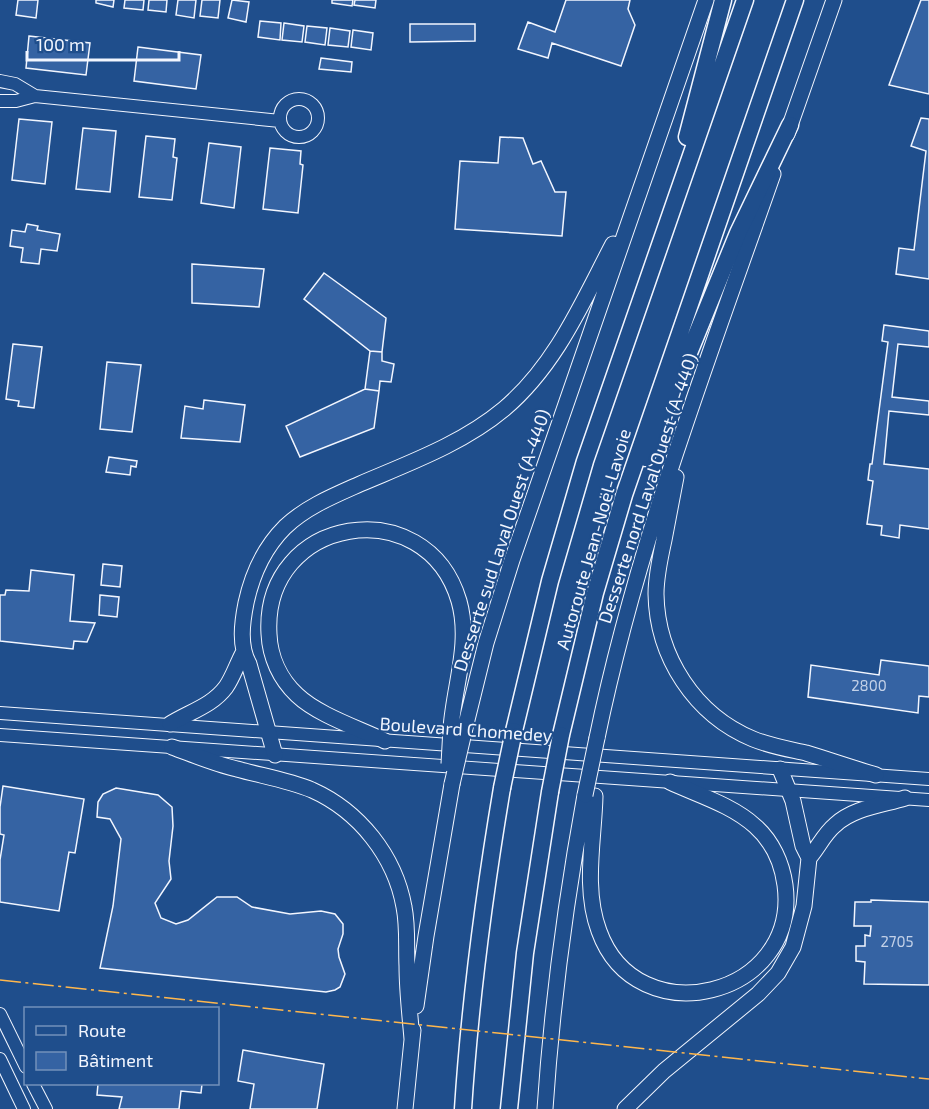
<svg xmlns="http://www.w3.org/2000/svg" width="929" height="1109" font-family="'Exo 2',sans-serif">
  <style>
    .building { fill: #3563a3; stroke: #f2f6ff; stroke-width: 1.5 }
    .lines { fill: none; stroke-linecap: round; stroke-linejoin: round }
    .minor-casing { stroke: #f2f6ff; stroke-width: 14 }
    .major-casing { stroke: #f2f6ff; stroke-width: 17 }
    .highway-casing { stroke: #f2f6ff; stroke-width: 19 }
    .minor { stroke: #1f4e8c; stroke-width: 12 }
    .major { stroke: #1f4e8c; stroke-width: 15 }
    .highway { stroke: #1f4e8c; stroke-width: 16 }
    .major-bridge-casing { stroke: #f2f6ff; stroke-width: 17; stroke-linecap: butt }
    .highway-bridge-casing { stroke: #f2f6ff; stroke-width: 19; stroke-linecap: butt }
    .major-bridge { stroke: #1f4e8c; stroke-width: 15 }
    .highway-bridge { stroke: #1f4e8c; stroke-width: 16 }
    .power { stroke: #ffb74d; stroke-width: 1.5; stroke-dasharray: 21 4.5 3 4.5; stroke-linecap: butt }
    .labels { text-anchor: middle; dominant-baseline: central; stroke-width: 4.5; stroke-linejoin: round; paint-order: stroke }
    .number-label { font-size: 15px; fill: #c3d1e8 }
    .street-label { font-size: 18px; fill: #f2f6ff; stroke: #1f4e8c }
  </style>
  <rect width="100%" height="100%" fill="#1f4e8c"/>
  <path class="building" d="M18 0H38L36 18 16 15Z
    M96 0H114L113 7 96 3Z
    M125 0H144L143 10 124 8Z
    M149 0H167L166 12 148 10Z
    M178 0H196L194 18 176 15Z
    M202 0H220L218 18 200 16Z
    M232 0 249 2 246 22 228 18Z
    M332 0H353L352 6 332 3Z
    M355 0H376L375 8 354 5Z
    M566 0H630L628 9 635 25 621 66 552 43 548 58 518 49 528 22 555 32Z
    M921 0H929V94L889 85Z
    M260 21 281 23 280 40 258 37Z
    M284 23 304 26 302 42 282 40Z
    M410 24H475V41L410 42Z
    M307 26 327 28 325 45 305 42Z
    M330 28 350 31 348 47 328 45Z
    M353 30 373 33 371 50 351 47Z
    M29 36 90 43 86 75 26 68Z
    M138 47 201 55 196 89 134 81Z
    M321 58 352 62 351 72 319 69Z
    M921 118 929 119V279L896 274 899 248 914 250 926 151 911 146Z
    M19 119 52 122 45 184 12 180Z
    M83 128 116 131 110 192 76 189Z
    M146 136 175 139 173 157 177 158 172 200 139 197Z
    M500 137 523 138 533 164 541 161 555 192H566L562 236 455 229 460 161 498 163Z
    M209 143 241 147 234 208 201 203Z
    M270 148 301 151 300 164 303 165 298 213 263 209Z
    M27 224 38 226 37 230 60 234 57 251 41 249 39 264 21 262 23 248 10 246 12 230 25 232Z
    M192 264 264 269 259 307 192 303Z
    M324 273 386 318 382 352 370 351 304 299Z
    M884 325 929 331V347L898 344 892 397 929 401V415L889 411 884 464 929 469V529L900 525 899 538 881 535 882 526 867 524 873 481 868 480 870 464H872L888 342 882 341Z
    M13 344 42 347 34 408 18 406 19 401 6 399Z
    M370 351 382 352V361L394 364 391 382 380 381 379 391 365 389Z
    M107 362 141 365 132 432 100 429Z
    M365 389 379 391 374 428 300 457 286 426Z
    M204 400 245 405 240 442 181 438 185 406 203 409Z
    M109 457 137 461 136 467 131 466 130 475 106 472Z
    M103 564 122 566 120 587 101 585Z
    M31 570 74 575 70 621 95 623 87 642 74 641 73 649 0 641V595H5L6 590 29 591Z
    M100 595 119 597 117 617 99 615Z
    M881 660 929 666V697L919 696 918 713 808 697 811 665 879 675Z
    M3 786 84 799 75 853 69 852 59 911 0 902V860L4 835 0 834V807Z
    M116 788 158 795 172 807 173 826 169 861 171 879 155 903 161 918 176 924 188 920 217 897H237L252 907 290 914 321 911 335 914 343 924V934L338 949 339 957 345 974 340 987 335 990 326 992 100 968 113 906 121 839 110 819 97 817 98 802 103 794Z
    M871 900 929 902V985L864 984 865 962 856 961V946H865V935L870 936 871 926H854L855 902H871Z
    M243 1050 324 1064 317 1109H250L254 1084 238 1081Z
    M98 1084H202L201 1093 181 1091 179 1109H119L122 1097 97 1095Z"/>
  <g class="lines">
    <defs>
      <path id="minor" d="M0 81 15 84 35 96
        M280 118a19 19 0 1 1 38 0a19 19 0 1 1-38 0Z
        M0 101H16L35 96 280 121
        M0 713 929 779
        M0 735 929 800
        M0 1014 26 1067
        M0 1059 24 1109
        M33 1084 46 1109"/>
      <path id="major" d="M787 134 834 0
        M676 477C672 498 668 519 664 540 660 558 656 576 656 594 657 657 695 715 753 739 770 746 788 749 806 753 829 760 852 768 876 775
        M170 724C189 712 212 706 226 687 233 677 237 664 243 653
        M465 728 486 643 512 560 706 0
        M597 738C637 544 708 360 773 174
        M385 741C358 728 318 715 297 695 280 679 270 657 269 634 262 516 426 489 459 601 471 643 454 686 451 728
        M172 747C194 755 215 764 237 769 262 776 288 780 312 790 359 811 395 856 404 907 408 927 406 946 407 966 407 991 410 1015 412 1039
        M275 755 249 664C239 646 242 623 246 603 252 575 265 547 285 527 306 507 333 496 360 484 409 463 462 444 504 409 556 365 582 303 613 244
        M595 796C594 840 583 888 599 931 637 1037 800 997 785 885 782 863 772 841 755 826 732 805 698 795 670 782
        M809 858C818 848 824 834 835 825 853 808 882 805 905 798
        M416 1006 426 936 452 784
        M405 1109 413 1030
        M545 1109C552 1003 566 899 585 795
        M625 1109 664 1071 758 994 778 973 793 947 804 906 809 858 803 846 793 801 780 769"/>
      <path id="highway" d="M687 137 723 0
        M646 458 738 233 790 125
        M514 731 550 581 585 461 745 0
        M561 735 595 593 624 495 795 0
        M463 1109C470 1001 484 895 502 788
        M509 1109 525 953 550 792"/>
    </defs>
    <use href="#minor" class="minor-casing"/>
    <use href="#major" class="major-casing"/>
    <use href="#highway" class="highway-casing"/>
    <use href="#minor" class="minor"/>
    <use href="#major" class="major"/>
    <use href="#highway" class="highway"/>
    <defs>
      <path id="major-bridge" d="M449 764 451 728
        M452 784 465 728
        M585 795 597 738"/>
      <path id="highway-bridge" d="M502 788 514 731
        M550 792 561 735"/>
    </defs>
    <use href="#major-bridge" class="major-bridge-casing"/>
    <use href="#highway-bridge" class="highway-bridge-casing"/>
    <use href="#major-bridge" class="major-bridge"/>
    <use href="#highway-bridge" class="highway-bridge"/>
    <path class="power" d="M0 980 929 1079"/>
  </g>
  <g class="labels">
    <g class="number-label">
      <text x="869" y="685">2800</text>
      <text x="897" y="941">2705</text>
    </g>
    <g class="street-label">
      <text transform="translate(647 488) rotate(-72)">Desserte nord Laval Ouest (A-440)</text>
      <text transform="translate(593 539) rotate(-74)">Autoroute Jean-Noël-Lavoie</text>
      <text transform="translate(501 540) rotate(-72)">Desserte sud Laval Ouest (A-440)</text>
      <text transform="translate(466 729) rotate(4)">Boulevard Chomedey</text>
    </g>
  </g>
  <rect x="24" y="1007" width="195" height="78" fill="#1f4e8c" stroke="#7391ba" stroke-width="1.5"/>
  <rect x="36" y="1026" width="30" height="9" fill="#1f4e8c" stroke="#7391ba" stroke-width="1.5"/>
  <text x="78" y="1037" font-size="18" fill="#f2f6ff">Route</text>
  <rect x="36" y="1052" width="30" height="18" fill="#3563a3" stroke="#7391ba" stroke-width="1.5"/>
  <text x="78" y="1067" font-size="18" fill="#f2f6ff">Bâtiment</text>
  <path d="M27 51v9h152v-9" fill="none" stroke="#f2f6ff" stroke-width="3"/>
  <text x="36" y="51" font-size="18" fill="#f2f6ff" stroke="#1f4e8c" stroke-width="4.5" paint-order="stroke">100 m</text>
</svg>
